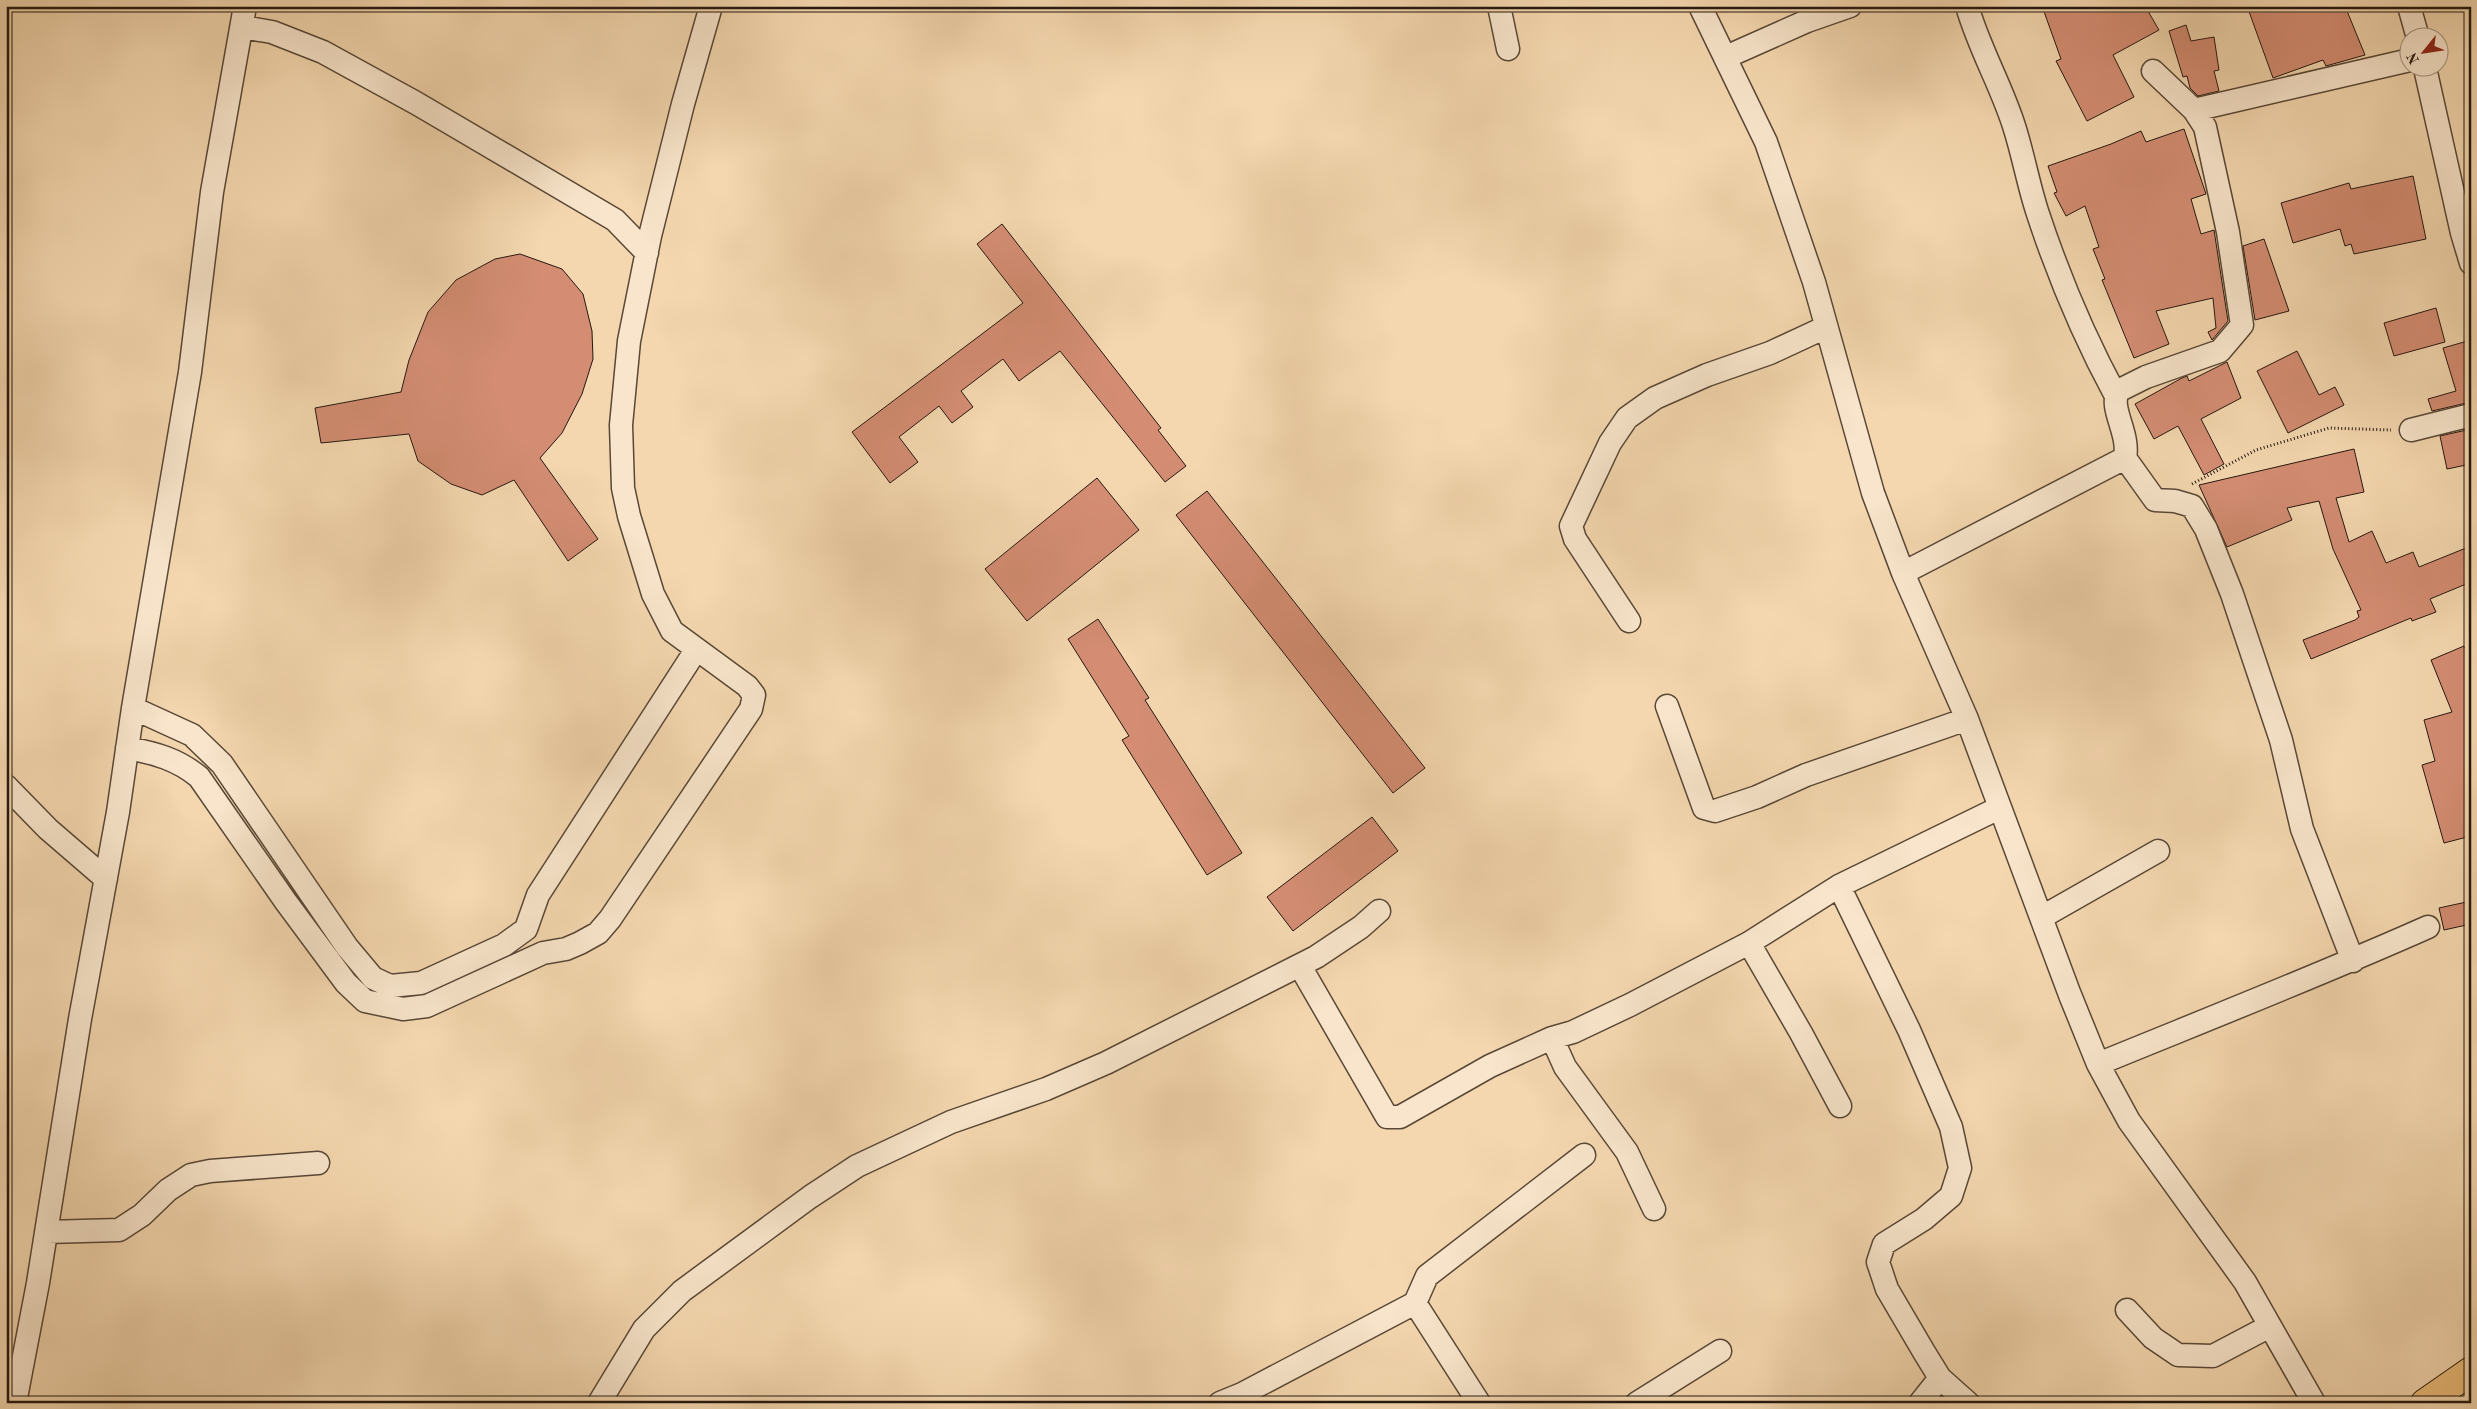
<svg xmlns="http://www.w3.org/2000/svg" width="2477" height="1409" font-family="'Old Standard TT',serif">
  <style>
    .building { fill: #d48d73; stroke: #25180f }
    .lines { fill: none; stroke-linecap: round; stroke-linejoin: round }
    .minor-casing { stroke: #594837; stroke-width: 25 }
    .major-casing { stroke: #25180f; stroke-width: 30 }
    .path { stroke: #25180f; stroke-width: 3; stroke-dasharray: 1 2.5; stroke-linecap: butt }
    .minor { stroke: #f8e5cb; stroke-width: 22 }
    .major { stroke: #eabc78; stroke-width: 28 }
  </style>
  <rect width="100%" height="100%" fill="#f4d7af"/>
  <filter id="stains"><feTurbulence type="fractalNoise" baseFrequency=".004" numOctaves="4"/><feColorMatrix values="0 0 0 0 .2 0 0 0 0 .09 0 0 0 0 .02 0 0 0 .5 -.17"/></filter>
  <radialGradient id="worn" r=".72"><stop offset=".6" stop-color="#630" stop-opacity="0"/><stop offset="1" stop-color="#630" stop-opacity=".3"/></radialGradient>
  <path class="building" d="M2042 6H2145L2159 30 2113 55 2134 97 2087 121 2056 61 2061 59Z
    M2247 6H2345L2365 55 2326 66 2323 60 2273 78Z
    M2186 25 2191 41 2214 37 2219 70 2214 71 2219 91 2198 96 2190 88 2187 76 2183 77 2169 31Z
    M2184 129 2206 194 2191 199 2201 234 2214 230 2228 321 2212 340 2208 332 2216 328 2213 298 2156 311 2169 344 2134 358 2102 280 2105 279 2093 249 2099 247 2085 206 2066 216 2054 193 2057 192 2048 166 2111 144 2141 131 2146 142Z
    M2413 176 2426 239 2354 254 2351 244 2345 246 2340 229 2293 243 2281 203 2349 183 2351 189Z
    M1002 224 1161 428 1158 430 1186 466 1165 482 1060 351 1019 381 1003 359 961 391 973 407 952 423 939 406 899 437 918 462 890 483 852 432 1023 303 977 244Z
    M2264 239 2289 311 2255 320 2243 246Z
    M520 254 562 269 583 294 592 331 593 359 582 394 562 433 540 458 598 539 568 561 514 480 482 495 451 484 418 461 409 434 321 443 315 408 401 392 409 360 428 312 456 280 495 259Z
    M2436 308 2445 342 2394 356 2384 323Z
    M2471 340V402L2432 411 2428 399 2456 391 2443 348Z
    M2297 351 2319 395 2335 387 2344 405 2288 433 2257 371Z
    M2227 362 2241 398 2201 419 2224 464 2204 475 2178 426 2154 439 2135 404 2182 378 2187 376 2189 381Z
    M2471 429V464L2447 469 2440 436Z
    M2354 449 2364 492 2336 498 2349 542 2372 531 2386 563 2413 552 2419 567 2471 546V582L2430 599 2436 612 2412 621 2411 618 2311 659 2303 640 2355 620 2359 617 2357 611 2361 610 2333 549 2319 501 2287 508 2292 520 2227 547 2199 485Z
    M1097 478 1139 530 1027 621 985 569Z
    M1207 491 1425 768 1393 793 1176 515Z
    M1098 619 1149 698 1145 700 1242 853 1207 875 1122 740 1129 736 1068 639Z
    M2464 646 2471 661V690L2466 691 2471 707V836L2444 843 2422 765 2435 761 2424 720 2452 712 2431 660Z
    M1372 817 1398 851 1293 931 1267 897Z
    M2471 901V924L2444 930 2439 908Z"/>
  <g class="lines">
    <defs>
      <path id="minor" d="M1499 6 1508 49
        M1700 6 1766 142 1814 282 1873 493 1903 573 1967 719 2070 995 2098 1064 2129 1121 2245 1282 2314 1403
        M1967 6C1979 48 2001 85 2014 126 2023 154 2028 183 2037 211 2058 275 2084 337 2116 396
        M2409 6 2418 38
        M242 27 272 32 323 52 416 103 615 220 647 253
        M1726 57 1807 21 1850 6
        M2425 68 2462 233 2471 263
        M2194 110 2410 60
        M2411 430 2471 415
        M2125 458C2130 433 2109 409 2118 391L2146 377 2220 351 2242 325 2228 232 2205 127 2194 110 2153 71
        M1903 573 2125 458 2155 500 2175 501 2192 506 2206 529 2232 594 2281 740 2302 829 2353 961
        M1629 621 1575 539 1571 526 1610 443 1627 418 1655 398 1707 375 1770 353 1826 327
        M1667 706 1704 808 1715 811 1757 797 1806 775 1967 719
        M133 708 192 735 222 764 347 947 373 978 390 986 421 983 504 945 526 929 538 895 696 650
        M127 748C155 753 177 759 199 777L286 902 346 983 365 1001 403 1009 427 1006 543 953 566 949 580 943 598 933 610 919 751 709 754 695 747 686 672 631 653 594 629 516 623 488 621 425 629 341 650 236 683 104 711 6
        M6 786 48 829 106 879
        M1839 886 1909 1030 1951 1127 1960 1168 1951 1196 1924 1219 1884 1244 1878 1262 1887 1289 1924 1352 1940 1378 1968 1403
        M2042 917 2158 851
        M1749 943 1801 1033 1840 1106
        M1300 966 1387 1117H1400L1490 1066 1552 1038
        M2098 1064C2208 1019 2320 975 2428 927
        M1654 1209 1627 1152 1565 1067 1552 1038 1573 1032 1630 1005 1749 943 1839 886 1999 808
        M46 1232 119 1230 142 1215 168 1190 191 1175 210 1171 318 1163
        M1415 1303 1479 1403
        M2127 1310 2153 1338 2178 1355 2213 1356 2270 1326
        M15 1403 38 1283 80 1019 118 812 133 708 190 372 212 192 245 6
        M599 1403 644 1329 682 1291 810 1197 857 1166 951 1122 1046 1089 1106 1063 1316 957 1361 927 1379 911
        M1220 1403 1242 1394 1415 1303 1427 1276 1584 1155
        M1637 1403 1720 1351
        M1920 1403 1940 1378"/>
      <path id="major" d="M2425 1403 2471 1371"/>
    </defs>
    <use href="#minor" class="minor-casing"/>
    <use href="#major" class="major-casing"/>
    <path class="path" d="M2192 484 2256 450 2329 428 2391 430"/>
    <use href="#minor" class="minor"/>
    <use href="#major" class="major"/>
  </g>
  <rect width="2477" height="1409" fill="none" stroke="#f4d7af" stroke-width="25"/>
  <rect x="8" y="8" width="2462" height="1394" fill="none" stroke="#25180f" stroke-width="2.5"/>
  <rect x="12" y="12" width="2452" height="1384" fill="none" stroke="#25180f"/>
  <g transform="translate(2424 52) rotate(240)"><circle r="24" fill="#f8e5cb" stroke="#a49380"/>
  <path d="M0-4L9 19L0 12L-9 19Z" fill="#8f2418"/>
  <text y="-8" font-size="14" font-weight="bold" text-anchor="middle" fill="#25180f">N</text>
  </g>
  <rect width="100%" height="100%" filter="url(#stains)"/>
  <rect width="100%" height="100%" fill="url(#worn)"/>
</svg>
